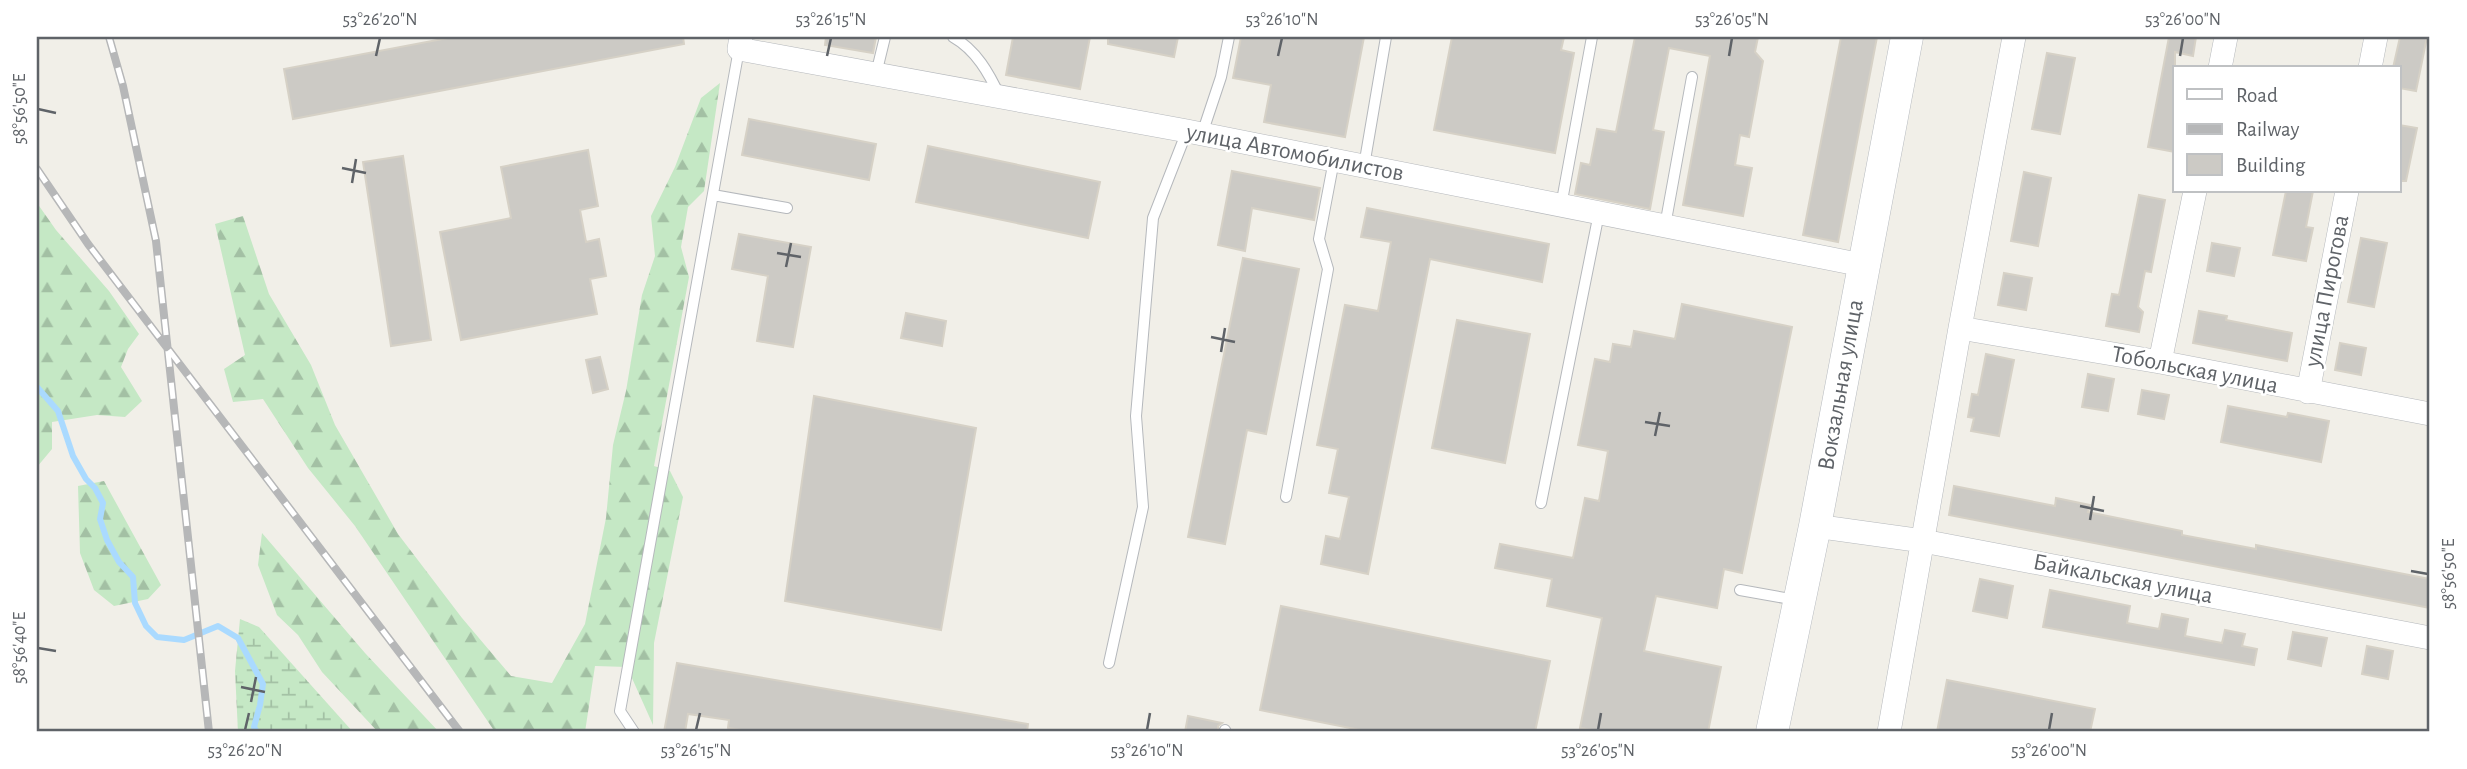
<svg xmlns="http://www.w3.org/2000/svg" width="2467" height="769" font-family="'Alegreya Sans',sans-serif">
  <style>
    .forest { fill: url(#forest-firs) }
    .wetland { fill: url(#wetland-marsh) }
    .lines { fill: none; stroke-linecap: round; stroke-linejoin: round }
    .stream { stroke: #aadaff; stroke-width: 6 }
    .building { fill: #cccac5; stroke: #d6d1c6; stroke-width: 2 }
    .service-casing { stroke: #b5b8bc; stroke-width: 12 }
    .minor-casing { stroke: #b5b8bc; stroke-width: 24 }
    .secondary-casing { stroke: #b6babf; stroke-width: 33 }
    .service { stroke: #fff; stroke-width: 10 }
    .minor { stroke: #fff; stroke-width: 23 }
    .secondary { stroke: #fff; stroke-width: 32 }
    .rail-casing { stroke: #b6b7b8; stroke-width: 8 }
    .rail { stroke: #fff; stroke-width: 5; stroke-dasharray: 16; stroke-linecap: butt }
    .ticks { fill: none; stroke: #5f6368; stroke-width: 2.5 }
    .labels { text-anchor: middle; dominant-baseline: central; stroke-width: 5; stroke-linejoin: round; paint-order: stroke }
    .street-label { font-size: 24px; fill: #5f6368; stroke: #fff }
    .neatline { fill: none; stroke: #5f6368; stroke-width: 2.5 }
    .ticks-label { font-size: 18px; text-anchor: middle; fill: #5f6368 }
  </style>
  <defs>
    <pattern id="forest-firs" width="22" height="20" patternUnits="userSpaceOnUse" patternTransform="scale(1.75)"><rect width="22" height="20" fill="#c5e8c5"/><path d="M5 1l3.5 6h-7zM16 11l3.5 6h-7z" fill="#a3c0a4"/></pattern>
    <pattern id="wetland-marsh" width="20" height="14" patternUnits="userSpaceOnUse" patternTransform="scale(1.75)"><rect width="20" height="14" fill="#c5e8c5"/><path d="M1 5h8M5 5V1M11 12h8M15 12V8" fill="none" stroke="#a3c0a4"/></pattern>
  </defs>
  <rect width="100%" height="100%" fill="#f1efe8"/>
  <path class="forest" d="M720 83 704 191 688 207 681 247 689 277 654 466 670 471 683 497 654 643 653 725 627 667 595 666 585 732H495L355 526 308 468 263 399 233 402 224 369 245 355 215 224 243 216 269 294 311 365 335 425 398 534 462 618 511 676 552 683 585 624 606 518 613 445 626 391 642 295 655 256 651 216 675 167 701 98Z
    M37 203 56 230 109 291 139 334 128 349 121 367 142 401 125 417 97 415 52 422V449L37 467Z
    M104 481 161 585 148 599 114 606 94 590 80 553 78 486Z
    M262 533 365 653 439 732H378L322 672 298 635 277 615 258 565Z"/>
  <path class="wetland" d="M240 619 259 627 353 732H238L235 671Z"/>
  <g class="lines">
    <path class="stream" d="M37 387 58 411 73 456 86 479 95 488 103 503 100 519 107 540 119 562 133 577 135 603 146 626 157 637 184 640 218 626 238 638 263 684 260 705 254 727 257 732"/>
  </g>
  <path class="building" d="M453 37H683L684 44 293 119 284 69Z
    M826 37H876L873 53 825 45Z
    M1013 37H1090L1080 89 1006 75Z
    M1108 37H1178L1174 57 1108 44Z
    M1241 37H1364L1345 137 1264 122 1271 85 1233 78Z
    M1452 37H1564L1561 50 1574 53 1555 153 1434 130Z
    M1635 37H1758L1755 52 1763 61 1749 137 1740 135 1735 165 1752 168 1743 216 1683 205 1710 56 1669 48 1653 130 1664 132 1650 209 1575 194 1581 163 1590 165 1597 129 1616 132Z
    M1841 37H1877L1838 242 1803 235Z
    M2169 37H2196L2193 56 2175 52V152L2148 147Z
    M2400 37H2427L2416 91 2399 88V68H2393Z
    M2047 53 2075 58 2060 134 2032 129Z
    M749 119 876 144 869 180 742 155Z
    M2399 125 2417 128 2406 181H2399Z
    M928 146 1100 182 1088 238 916 202Z
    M588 150 598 206 580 210 586 242 599 239 606 276 590 279 597 314 461 340 440 232 511 218 501 167Z
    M403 156 431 340 391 346 363 162Z
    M1232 171 1320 188 1314 220 1252 208 1245 251 1218 245Z
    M2024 172 2051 178 2038 246 2011 241Z
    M2286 191H2313L2306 227 2313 228 2306 261 2273 255Z
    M2139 195 2165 200 2151 272 2145 271 2138 307 2143 312 2139 332 2106 326 2112 294 2119 295Z
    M1367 208 1549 244 1542 282 1430 259 1368 574 1321 564 1326 536 1340 539 1349 497 1329 493 1338 449 1317 445 1345 305 1378 311 1391 242 1361 237Z
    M739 234 811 247 793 347 757 341 768 276 732 269Z
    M2361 238 2387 243 2374 307 2348 302Z
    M2212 243 2240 248 2234 276 2207 271Z
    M1243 258 1299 269 1266 434 1247 430 1225 544 1188 537Z
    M2004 273 2032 278 2026 310 1998 305Z
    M1682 304 1792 327 1742 573 1724 569 1717 608 1656 596 1644 651 1721 667 1708 732H1603L1580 728 1602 618 1547 606 1552 579 1495 568 1500 544 1573 558 1585 498 1599 501 1608 451 1578 445 1595 359 1610 362 1613 344 1631 347 1634 331 1675 339Z
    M2199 311 2227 316 2226 320 2292 333 2287 361 2193 343Z
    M906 313 946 321 942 346 901 338Z
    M1457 320 1530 334 1505 463 1432 448Z
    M2340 343 2366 348 2361 375 2335 370Z
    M1986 354 2014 360 1999 436 1971 431 1974 418 1968 417 1972 394 1978 395Z
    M600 357 608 389 593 393 586 360Z
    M2088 374 2114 379 2108 411 2082 407Z
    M2142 390 2169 395 2164 419 2138 414Z
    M814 396 976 428 941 630 785 601Z
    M2228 406 2287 417 2288 413 2329 421 2321 462 2221 442Z
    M1954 486 2055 506 2056 498 2090 505 2088 512 2182 531V535L2256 549V545L2430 579V608L1949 515Z
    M1980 579 2013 586 2007 618 1973 611Z
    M2050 590 2130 606 2127 623 2159 629 2162 614 2188 619 2185 636 2222 643 2225 630 2245 634 2242 646 2257 649 2254 665 2043 627Z
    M1281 606 1550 661 1535 732H1370L1260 710Z
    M2293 632 2327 638 2321 666 2288 659Z
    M2367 646 2393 651 2388 679 2362 674Z
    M677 663 1028 724 1027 732H754L728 728 729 720 688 714 685 732H664Z
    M1947 680 2095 709 2090 732H1937Z
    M1188 716 1222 723 1218 726V732H1185Z"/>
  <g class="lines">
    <defs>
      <path id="service" d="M953 37C976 50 989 73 1000 97
        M876 74 885 37
        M1202 134 1221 77 1229 37
        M1364 166 1386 37
        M713 195 787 208
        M1561 206 1592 37
        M1665 226 1692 77
        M1286 497 1328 269 1319 239 1334 160
        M1541 503 1599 213
        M1740 590 1796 600
        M1109 663 1143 507 1136 416 1153 218 1187 131
        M1225 730 1226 732
        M634 732 620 711 739 49"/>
      <path id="minor" d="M741 37 739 49 1187 131 1862 265
        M2220 68 2226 37
        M2370 68 2376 37
        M1960 328 2160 362 2430 414
        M2160 362 2195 191
        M2308 392 2347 191
        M1815 526 1923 541 2430 638
        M1889 732 1960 328 2014 37"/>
      <path id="secondary" d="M1772 732 1815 526 1907 37"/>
    </defs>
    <use href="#service" class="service-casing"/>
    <use href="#minor" class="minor-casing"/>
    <use href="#secondary" class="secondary-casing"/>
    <use href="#service" class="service"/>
    <use href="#minor" class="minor"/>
    <use href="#secondary" class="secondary"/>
    <defs>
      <path id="rail" d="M109 37 123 86 156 241 209 732
        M37 169 88 244 460 732"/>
    </defs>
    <use href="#rail" class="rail-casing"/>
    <use href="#rail" class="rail"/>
  </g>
  <path class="ticks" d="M376 56 380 38M827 56 831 38M1278 56 1282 38M1729 56 1732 38M2180 56 2183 38M38 109 56 113M342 168 366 173M352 183 356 159M777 253 801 257M786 267 791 243M1211 337 1235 342M1221 352 1225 328M1645 422 1670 426M1655 436 1660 412M2080 506 2104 511M2090 520 2094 496M2411 571 2428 574M38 648 56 651M241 687 265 692M251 702 256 677M245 730 249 713M696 730 700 713M1147 730 1150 713M1598 730 1601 713M2049 730 2052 713"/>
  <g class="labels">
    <g class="street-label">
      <text transform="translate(1295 153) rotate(11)">улица Автомобилистов</text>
      <text transform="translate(2327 291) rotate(-79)">улица Пирогова</text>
      <text transform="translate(2195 370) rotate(11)">Тобольская улица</text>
      <text transform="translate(1841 385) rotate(-80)">Вокзальная улица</text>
      <text transform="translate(2123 579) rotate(11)">Байкальская улица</text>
    </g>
  </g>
  <rect width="2467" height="769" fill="none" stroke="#ffffff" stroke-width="77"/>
  <rect x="2173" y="66" width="228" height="126" fill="#ffffff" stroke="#bfc1c3" stroke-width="2"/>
  <rect x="2187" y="89" width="35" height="10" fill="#ffffff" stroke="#bfc1c3" stroke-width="2"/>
  <text x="2236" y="102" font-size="21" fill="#5f6368">Road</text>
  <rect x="2187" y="124" width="35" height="10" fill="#b6b7b8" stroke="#bfc1c3" stroke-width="2"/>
  <text x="2236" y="136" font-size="21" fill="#5f6368">Railway</text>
  <rect x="2187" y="154" width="35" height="21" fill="#cccac5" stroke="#bfc1c3" stroke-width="2"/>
  <text x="2236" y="172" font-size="21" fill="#5f6368">Building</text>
  <rect x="38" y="38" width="2390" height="692" class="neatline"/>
  <g class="ticks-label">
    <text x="380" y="25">53°26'20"N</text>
    <text x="831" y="25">53°26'15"N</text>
    <text x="1282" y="25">53°26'10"N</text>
    <text x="1732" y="25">53°26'05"N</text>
    <text x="2183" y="25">53°26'00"N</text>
    <text transform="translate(19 109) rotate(-90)" y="6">58°56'50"E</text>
    <text transform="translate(2448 574) rotate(-90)" y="6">58°56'50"E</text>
    <text transform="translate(19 648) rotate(-90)" y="6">58°56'40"E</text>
    <text x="245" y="756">53°26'20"N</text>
    <text x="696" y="756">53°26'15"N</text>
    <text x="1147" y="756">53°26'10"N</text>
    <text x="1598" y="756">53°26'05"N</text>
    <text x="2049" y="756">53°26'00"N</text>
  </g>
</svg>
